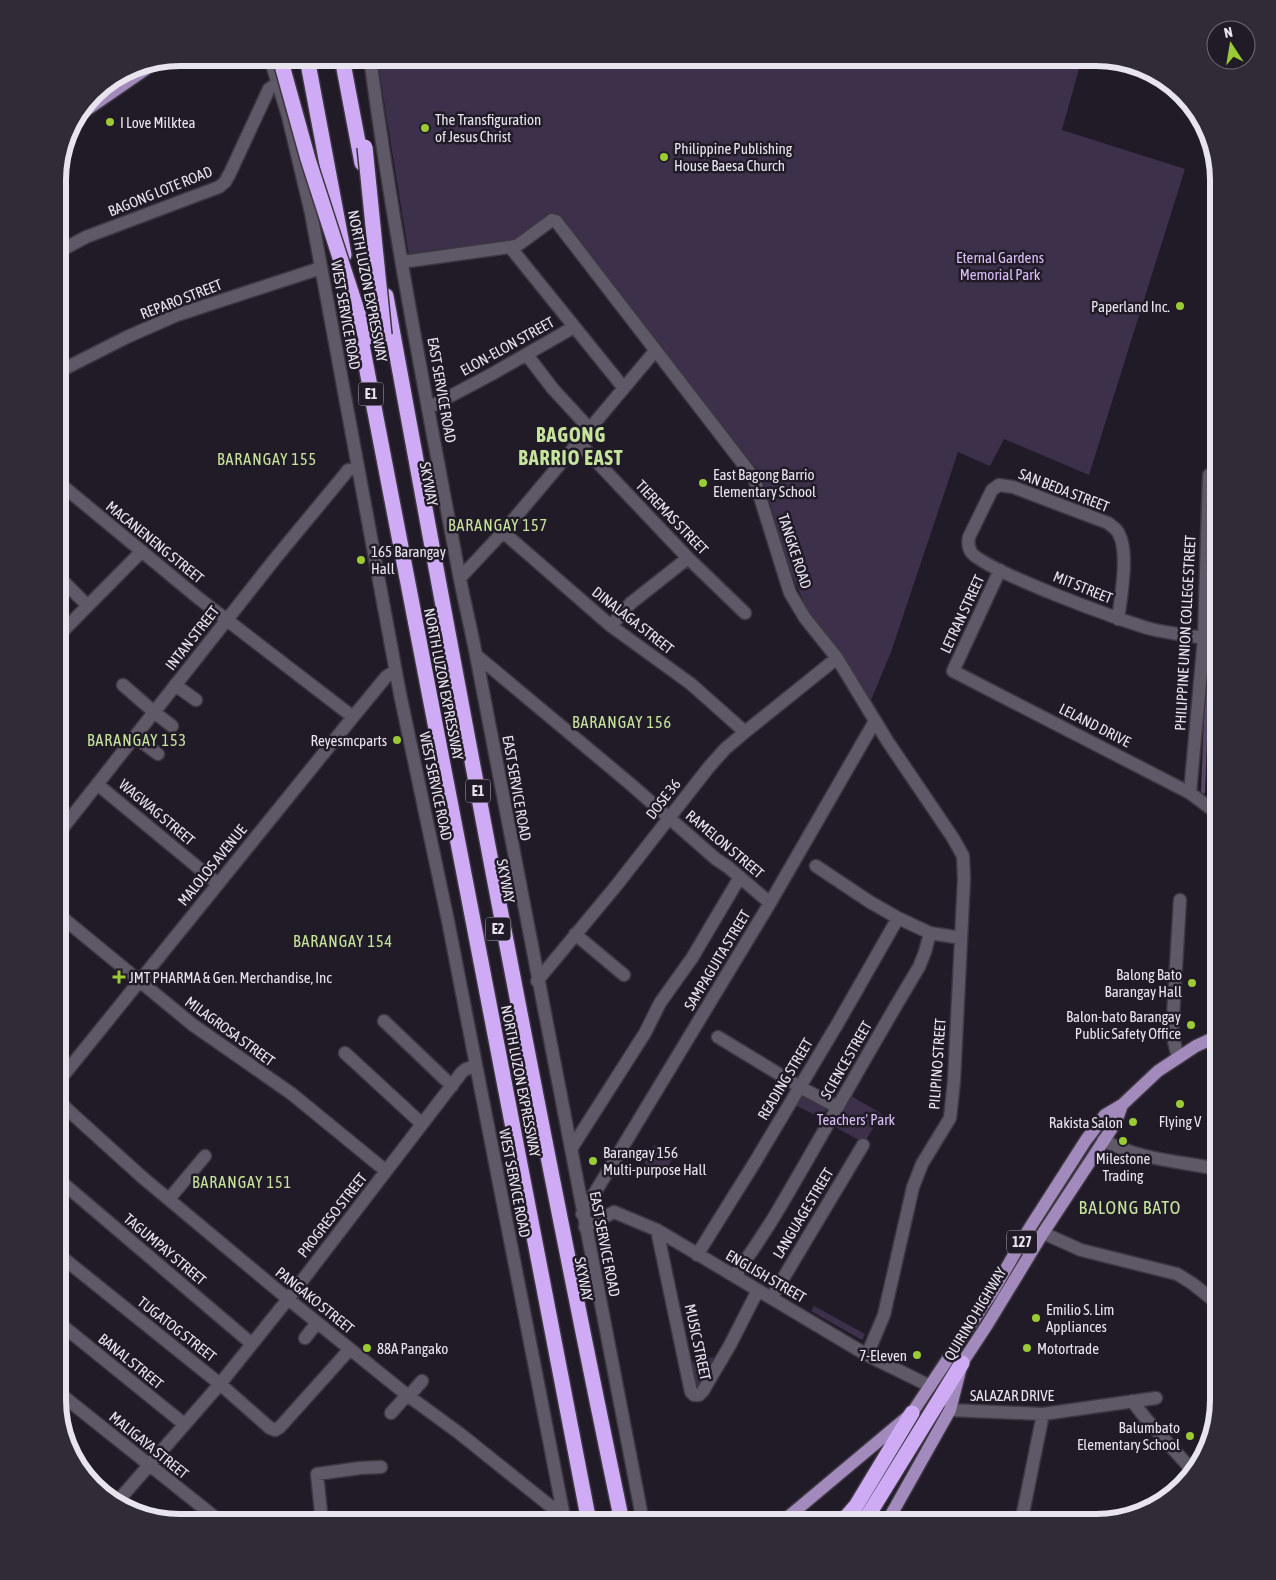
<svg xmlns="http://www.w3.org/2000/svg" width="1276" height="1580" font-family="'Asap Condensed',sans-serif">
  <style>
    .green { fill: #3d304a }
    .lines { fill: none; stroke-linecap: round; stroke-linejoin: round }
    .stream { stroke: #564664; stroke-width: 4 }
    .minor-casing { stroke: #3c3741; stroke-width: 15 }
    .major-casing { stroke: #3c3741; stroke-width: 15 }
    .highway-casing { stroke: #3c3741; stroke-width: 18 }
    .minor { stroke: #5f5967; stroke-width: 12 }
    .major { stroke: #a28abc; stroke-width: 12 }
    .highway { stroke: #ceabf4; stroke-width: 15 }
    .highway-bridge-casing { stroke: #3c3741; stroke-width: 18; stroke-linecap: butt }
    .highway-bridge { stroke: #ceabf4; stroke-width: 15 }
    .poi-dot { fill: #9acb34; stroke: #211b28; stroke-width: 2 }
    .labels { text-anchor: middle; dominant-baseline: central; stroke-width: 5; stroke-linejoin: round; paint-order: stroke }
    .shield { fill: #211b28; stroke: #aca8b2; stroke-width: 1 }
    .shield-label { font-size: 14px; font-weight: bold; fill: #e8e4ed }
    .poi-label { font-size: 15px; fill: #e8e4ed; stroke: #211b28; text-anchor: start }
    .street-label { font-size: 15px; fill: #e8e4ed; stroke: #211b28 }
    .park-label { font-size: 15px; fill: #dabff9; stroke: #211b28 }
    .neighbourhood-label { font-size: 16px; letter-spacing: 1px; fill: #c7e49c; stroke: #211b28 }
    .quarter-label { font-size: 18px; letter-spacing: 1px; fill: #c7e49c; stroke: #211b28 }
    .district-label { font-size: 20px; font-weight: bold; letter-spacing: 1px; fill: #c7e49c; stroke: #211b28 }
    .rim { fill: none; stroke: #e8e4ed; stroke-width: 6 }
  </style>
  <rect width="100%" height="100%" fill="#211b28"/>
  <path class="green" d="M377 58H1082L1062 130 1185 169 1089 475 1004 439 990 466 958 452 891 652 871 700 808 612 790 570 761 474 657 348 556 214 533 231 517 239 500 243 409 256Z
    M848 1094 882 1114 864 1143 830 1124Z
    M800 1095 827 1109 821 1118 795 1105Z
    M654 1145 674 1156 664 1173 644 1163Z
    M814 1306 865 1334 862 1340 811 1311Z
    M714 1357 695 1394 687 1363Z"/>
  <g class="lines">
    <path class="stream" d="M1212 579 1218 486
      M1203 792 1208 663"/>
    <defs>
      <path id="minor" d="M270 58 288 116 311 213 400 694 448 921 565 1522
        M370 58C393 231 427 402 459 574 464 601 471 628 476 655 529 944 586 1233 643 1522
        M510 247 623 387
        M58 252 86 237 219 187 225 182 230 173 269 89 278 83
        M402 262 510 247 518 245 552 220 556 221 754 478 790 593 805 618 837 658 888 742 953 838 963 856 964 879 954 1081 950 1118 922 1164 913 1187 884 1315 867 1355
        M527 355 553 389 589 428
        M58 372 127 337 177 315 321 268
        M428 408 492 374 574 327
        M578 442 688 558 745 613
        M58 482 197 597 353 717
        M503 532 611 626 691 684 745 732
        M1000 570 953 671 1190 793 1218 814
        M460 578 503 532 655 351
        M63 581 88 606
        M1118 619C1121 597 1129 553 1119 534 1117 529 1112 526 1108 523L1013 487 999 485 992 490 969 537C968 542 968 547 971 552 983 570 1124 622 1151 629 1168 633 1186 635 1204 638
        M611 626 631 603 688 558
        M58 636 142 551
        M476 655 628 782 716 859 728 867 770 903
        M123 685 154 712
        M175 685 196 700
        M154 712 172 726
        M135 737 158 754
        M97 784 218 884
        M1190 793 1204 638 1209 475
        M58 834 274 560 345 474 348 470 357 468
        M816 866 870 902 898 918 930 933 961 938
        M58 914 193 1025 292 1094 386 1171
        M575 934 624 975
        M537 981 616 886 709 767 725 749 745 732 837 658
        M384 1021 452 1086
        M718 1037 800 1087 837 1107
        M345 1053 422 1124
        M1178 1058 1172 1033 1180 900
        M58 1082 353 717 386 677 395 671
        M58 1101 142 1177 288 1299 407 1395 459 1433 549 1505 556 1508 562 1507
        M1103 1140C1140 1160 1178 1161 1218 1169
        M571 1149 645 1033 660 1003 692 958 740 877
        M58 1179 252 1344
        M169 1199 205 1156
        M582 1214 770 903 875 721
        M585 1227 614 1212 657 1230 867 1355 930 1386
        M657 1230 691 1392 694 1395H699L703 1391 730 1345 758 1290
        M1043 1233 1081 1250 1177 1274 1193 1284 1218 1304
        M58 1254 220 1384 270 1428 275 1430 280 1427 350 1349
        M697 1255 755 1162 838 1023 898 918
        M735 1276C749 1255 764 1234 777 1212 825 1131 870 1048 919 967L925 952 930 933
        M772 1297 863 1145
        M58 1322 184 1424
        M305 1338 317 1323
        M58 1392 221 1522
        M409 1396 422 1381
        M1132 1401 1147 1420 1192 1470
        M950 1410 1043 1414 1156 1398
        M391 1413 407 1395
        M117 1502 220 1384 288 1299 462 1072 466 1069 476 1066
        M1023 1513 1043 1414
        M322 1522 317 1474 360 1468 381 1467"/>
      <path id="major" d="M79 115 156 62
        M782 1522 912 1413 993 1291 1029 1229 1086 1140 1105 1115 1122 1105 1158 1071 1196 1046 1218 1036
        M887 1522 950 1410 962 1363 987 1325 1043 1233 1116 1122 1122 1105"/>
      <path id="highway" d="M307 58 344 255
        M342 58 362 163
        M386 296C461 706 537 1115 622 1522
        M358 324 589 1522
        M842 1522 856 1506 912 1413
        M864 1522 962 1363"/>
    </defs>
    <use href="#minor" class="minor-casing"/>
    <use href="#major" class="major-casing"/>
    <use href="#highway" class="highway-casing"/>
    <use href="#minor" class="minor"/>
    <use href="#major" class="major"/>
    <use href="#highway" class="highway"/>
    <defs>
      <path id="highway-bridge" d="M280 58 308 159 366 338
        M365 147 384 335"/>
    </defs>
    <use href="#highway-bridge" class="highway-bridge-casing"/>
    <use href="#highway-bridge" class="highway-bridge"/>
  </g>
  <g class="poi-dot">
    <circle cx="110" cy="122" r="5"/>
    <circle cx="425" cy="128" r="5"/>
    <circle cx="664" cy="157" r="5"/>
    <circle cx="1180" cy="306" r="5"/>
    <circle cx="703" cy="483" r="5"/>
    <circle cx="361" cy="560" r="5"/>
    <circle cx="397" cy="740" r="5"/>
    <path d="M116.5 969.5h5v5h5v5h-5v5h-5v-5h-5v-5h5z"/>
    <circle cx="1192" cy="983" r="5"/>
    <circle cx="1191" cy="1025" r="5"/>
    <circle cx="1180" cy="1104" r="5"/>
    <circle cx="1133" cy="1122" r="5"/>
    <circle cx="1123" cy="1141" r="5"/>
    <circle cx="593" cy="1161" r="5"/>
    <circle cx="1036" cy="1318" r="5"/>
    <circle cx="367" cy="1348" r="5"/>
    <circle cx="1027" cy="1348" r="5"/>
    <circle cx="917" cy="1355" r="5"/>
    <circle cx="1190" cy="1436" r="5"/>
  </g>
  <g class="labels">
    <g class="shield">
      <rect x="358.5" y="382.5" width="25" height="23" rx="4"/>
      <rect x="465.5" y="779.5" width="25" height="23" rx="4"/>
      <rect x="485.5" y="917.5" width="25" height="23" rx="4"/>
      <rect x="1007" y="1230.5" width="30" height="23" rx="4"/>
    </g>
    <g class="shield-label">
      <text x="371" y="394">E1</text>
      <text x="478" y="791">E1</text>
      <text x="498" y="929">E2</text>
      <text x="1022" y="1242">127</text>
    </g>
    <g class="poi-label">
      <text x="435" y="119">The Transfiguration<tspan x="435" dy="17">of Jesus Christ</tspan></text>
      <text x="120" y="122">I Love Milktea</text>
      <text x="674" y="148">Philippine Publishing<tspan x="674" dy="17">House Baesa Church</tspan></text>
      <text x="1170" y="306" text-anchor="end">Paperland Inc.</text>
      <text x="713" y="474">East Bagong Barrio<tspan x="713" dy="17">Elementary School</tspan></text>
      <text x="371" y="551">165 Barangay<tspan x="371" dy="17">Hall</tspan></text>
      <text x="387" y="740" text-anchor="end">Reyesmcparts</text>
      <text x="1182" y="974" text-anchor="end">Balong Bato<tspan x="1182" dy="17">Barangay Hall</tspan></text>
      <text x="129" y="977">JMT PHARMA &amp; Gen. Merchandise, Inc</text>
      <text x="1181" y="1016" text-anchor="end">Balon-bato Barangay<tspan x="1181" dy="17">Public Safety Office</tspan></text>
      <text x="1180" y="1121" text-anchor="middle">Flying V</text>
      <text x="1123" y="1122" text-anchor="end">Rakista Salon</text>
      <text x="603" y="1152">Barangay 156<tspan x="603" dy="17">Multi-purpose Hall</tspan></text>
      <text x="1123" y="1158" text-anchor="middle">Milestone<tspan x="1123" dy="17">Trading</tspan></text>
      <text x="1046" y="1309">Emilio S. Lim<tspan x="1046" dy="17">Appliances</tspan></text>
      <text x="377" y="1348">88A Pangako</text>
      <text x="1037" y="1348">Motortrade</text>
      <text x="907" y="1355" text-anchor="end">7-Eleven</text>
      <text x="1180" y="1427" text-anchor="end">Balumbato<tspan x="1180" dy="17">Elementary School</tspan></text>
    </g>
    <g class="street-label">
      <text transform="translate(160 191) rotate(-22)">BAGONG LOTE ROAD</text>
      <text transform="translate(368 286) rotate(79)">NORTH LUZON EXPRESSWAY</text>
      <text transform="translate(181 299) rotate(-21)">REPARO STREET</text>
      <text transform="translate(346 315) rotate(80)">WEST SERVICE ROAD</text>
      <text transform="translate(507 346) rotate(-29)">ELON-ELON STREET</text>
      <text transform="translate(442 390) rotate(80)">EAST SERVICE ROAD</text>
      <text transform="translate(429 484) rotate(79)">SKYWAY</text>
      <text transform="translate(1064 490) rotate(21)">SAN BEDA STREET</text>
      <text transform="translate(672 517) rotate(46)">TIEREMAS STREET</text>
      <text transform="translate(155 542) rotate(39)">MACANENENG STREET</text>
      <text transform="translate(795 551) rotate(72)">TANGKE ROAD</text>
      <text transform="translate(1083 587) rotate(22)">MIT STREET</text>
      <text transform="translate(962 614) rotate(-65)">LETRAN STREET</text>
      <text transform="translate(633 620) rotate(38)">DINALAGA STREET</text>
      <text transform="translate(1185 633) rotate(-87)">PHILIPPINE UNION COLLEGE STREET</text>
      <text transform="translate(192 638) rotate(-52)">INTAN STREET</text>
      <text transform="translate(444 684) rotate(79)">NORTH LUZON EXPRESSWAY</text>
      <text transform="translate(1095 725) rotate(27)">LELAND DRIVE</text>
      <text transform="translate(436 786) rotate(78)">WEST SERVICE ROAD</text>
      <text transform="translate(517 788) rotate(80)">EAST SERVICE ROAD</text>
      <text transform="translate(663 799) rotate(-52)">DOSE 36</text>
      <text transform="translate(157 812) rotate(40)">WAGWAG STREET</text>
      <text transform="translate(725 844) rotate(40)">RAMELON STREET</text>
      <text transform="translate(212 865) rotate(-51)">MALOLOS AVENUE</text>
      <text transform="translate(506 881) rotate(79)">SKYWAY</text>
      <text transform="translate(717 960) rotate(-59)">SAMPAGUITA STREET</text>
      <text transform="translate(230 1031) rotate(36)">MILAGROSA STREET</text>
      <text transform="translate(846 1060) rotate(-60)">SCIENCE STREET</text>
      <text transform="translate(937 1064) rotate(-86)">PILIPINO STREET</text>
      <text transform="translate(785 1079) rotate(-59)">READING STREET</text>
      <text transform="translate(521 1081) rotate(79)">NORTH LUZON EXPRESSWAY</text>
      <text transform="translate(515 1183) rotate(79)">WEST SERVICE ROAD</text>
      <text transform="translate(803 1213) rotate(-59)">LANGUAGE STREET</text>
      <text transform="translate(332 1215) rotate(-52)">PROGRESO STREET</text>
      <text transform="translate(605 1244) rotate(79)">EAST SERVICE ROAD</text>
      <text transform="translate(165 1249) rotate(40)">TAGUMPAY STREET</text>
      <text transform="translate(766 1276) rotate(30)">ENGLISH STREET</text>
      <text transform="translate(584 1279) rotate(79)">SKYWAY</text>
      <text transform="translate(315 1300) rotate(39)">PANGAKO STREET</text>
      <text transform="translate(975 1314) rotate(-59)">QUIRINO HIGHWAY</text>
      <text transform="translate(177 1329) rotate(38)">TUGATOG STREET</text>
      <text transform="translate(698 1342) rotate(78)">MUSIC STREET</text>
      <text transform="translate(131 1361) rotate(39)">BANAL STREET</text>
      <text x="1012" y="1395">SALAZAR DRIVE</text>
      <text transform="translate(149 1445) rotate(39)">MALIGAYA STREET</text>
    </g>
    <g class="park-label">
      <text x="1000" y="257">Eternal Gardens<tspan x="1000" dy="17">Memorial Park</tspan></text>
      <text x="856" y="1119">Teachers' Park</text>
    </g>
    <g class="neighbourhood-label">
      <text x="267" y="459">BARANGAY 155</text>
      <text x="498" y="525">BARANGAY 157</text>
      <text x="622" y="722">BARANGAY 156</text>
      <text x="137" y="740">BARANGAY 153</text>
      <text x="343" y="941">BARANGAY 154</text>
      <text x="242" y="1182">BARANGAY 151</text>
    </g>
    <g class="quarter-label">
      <text x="1130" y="1207">BALONG BATO</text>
    </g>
    <g class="district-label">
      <text x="571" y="434">BAGONG<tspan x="571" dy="23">BARRIO EAST</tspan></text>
    </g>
  </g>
  <path d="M0 0H1276V1580H0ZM180 66H1096A114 114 0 0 1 1210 180V1400A114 114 0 0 1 1096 1514H180A114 114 0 0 1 66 1400V180A114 114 0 0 1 180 66Z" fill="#312b38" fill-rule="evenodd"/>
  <path class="rim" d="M180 66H1096A114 114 0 0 1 1210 180V1400A114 114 0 0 1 1096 1514H180A114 114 0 0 1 66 1400V180A114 114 0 0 1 180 66Z"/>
  <g transform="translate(1231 45) rotate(348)"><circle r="24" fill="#211b28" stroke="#716b77"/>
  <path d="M0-4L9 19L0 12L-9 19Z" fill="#9acb34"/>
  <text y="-8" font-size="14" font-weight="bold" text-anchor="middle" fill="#e8e4ed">N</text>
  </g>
</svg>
